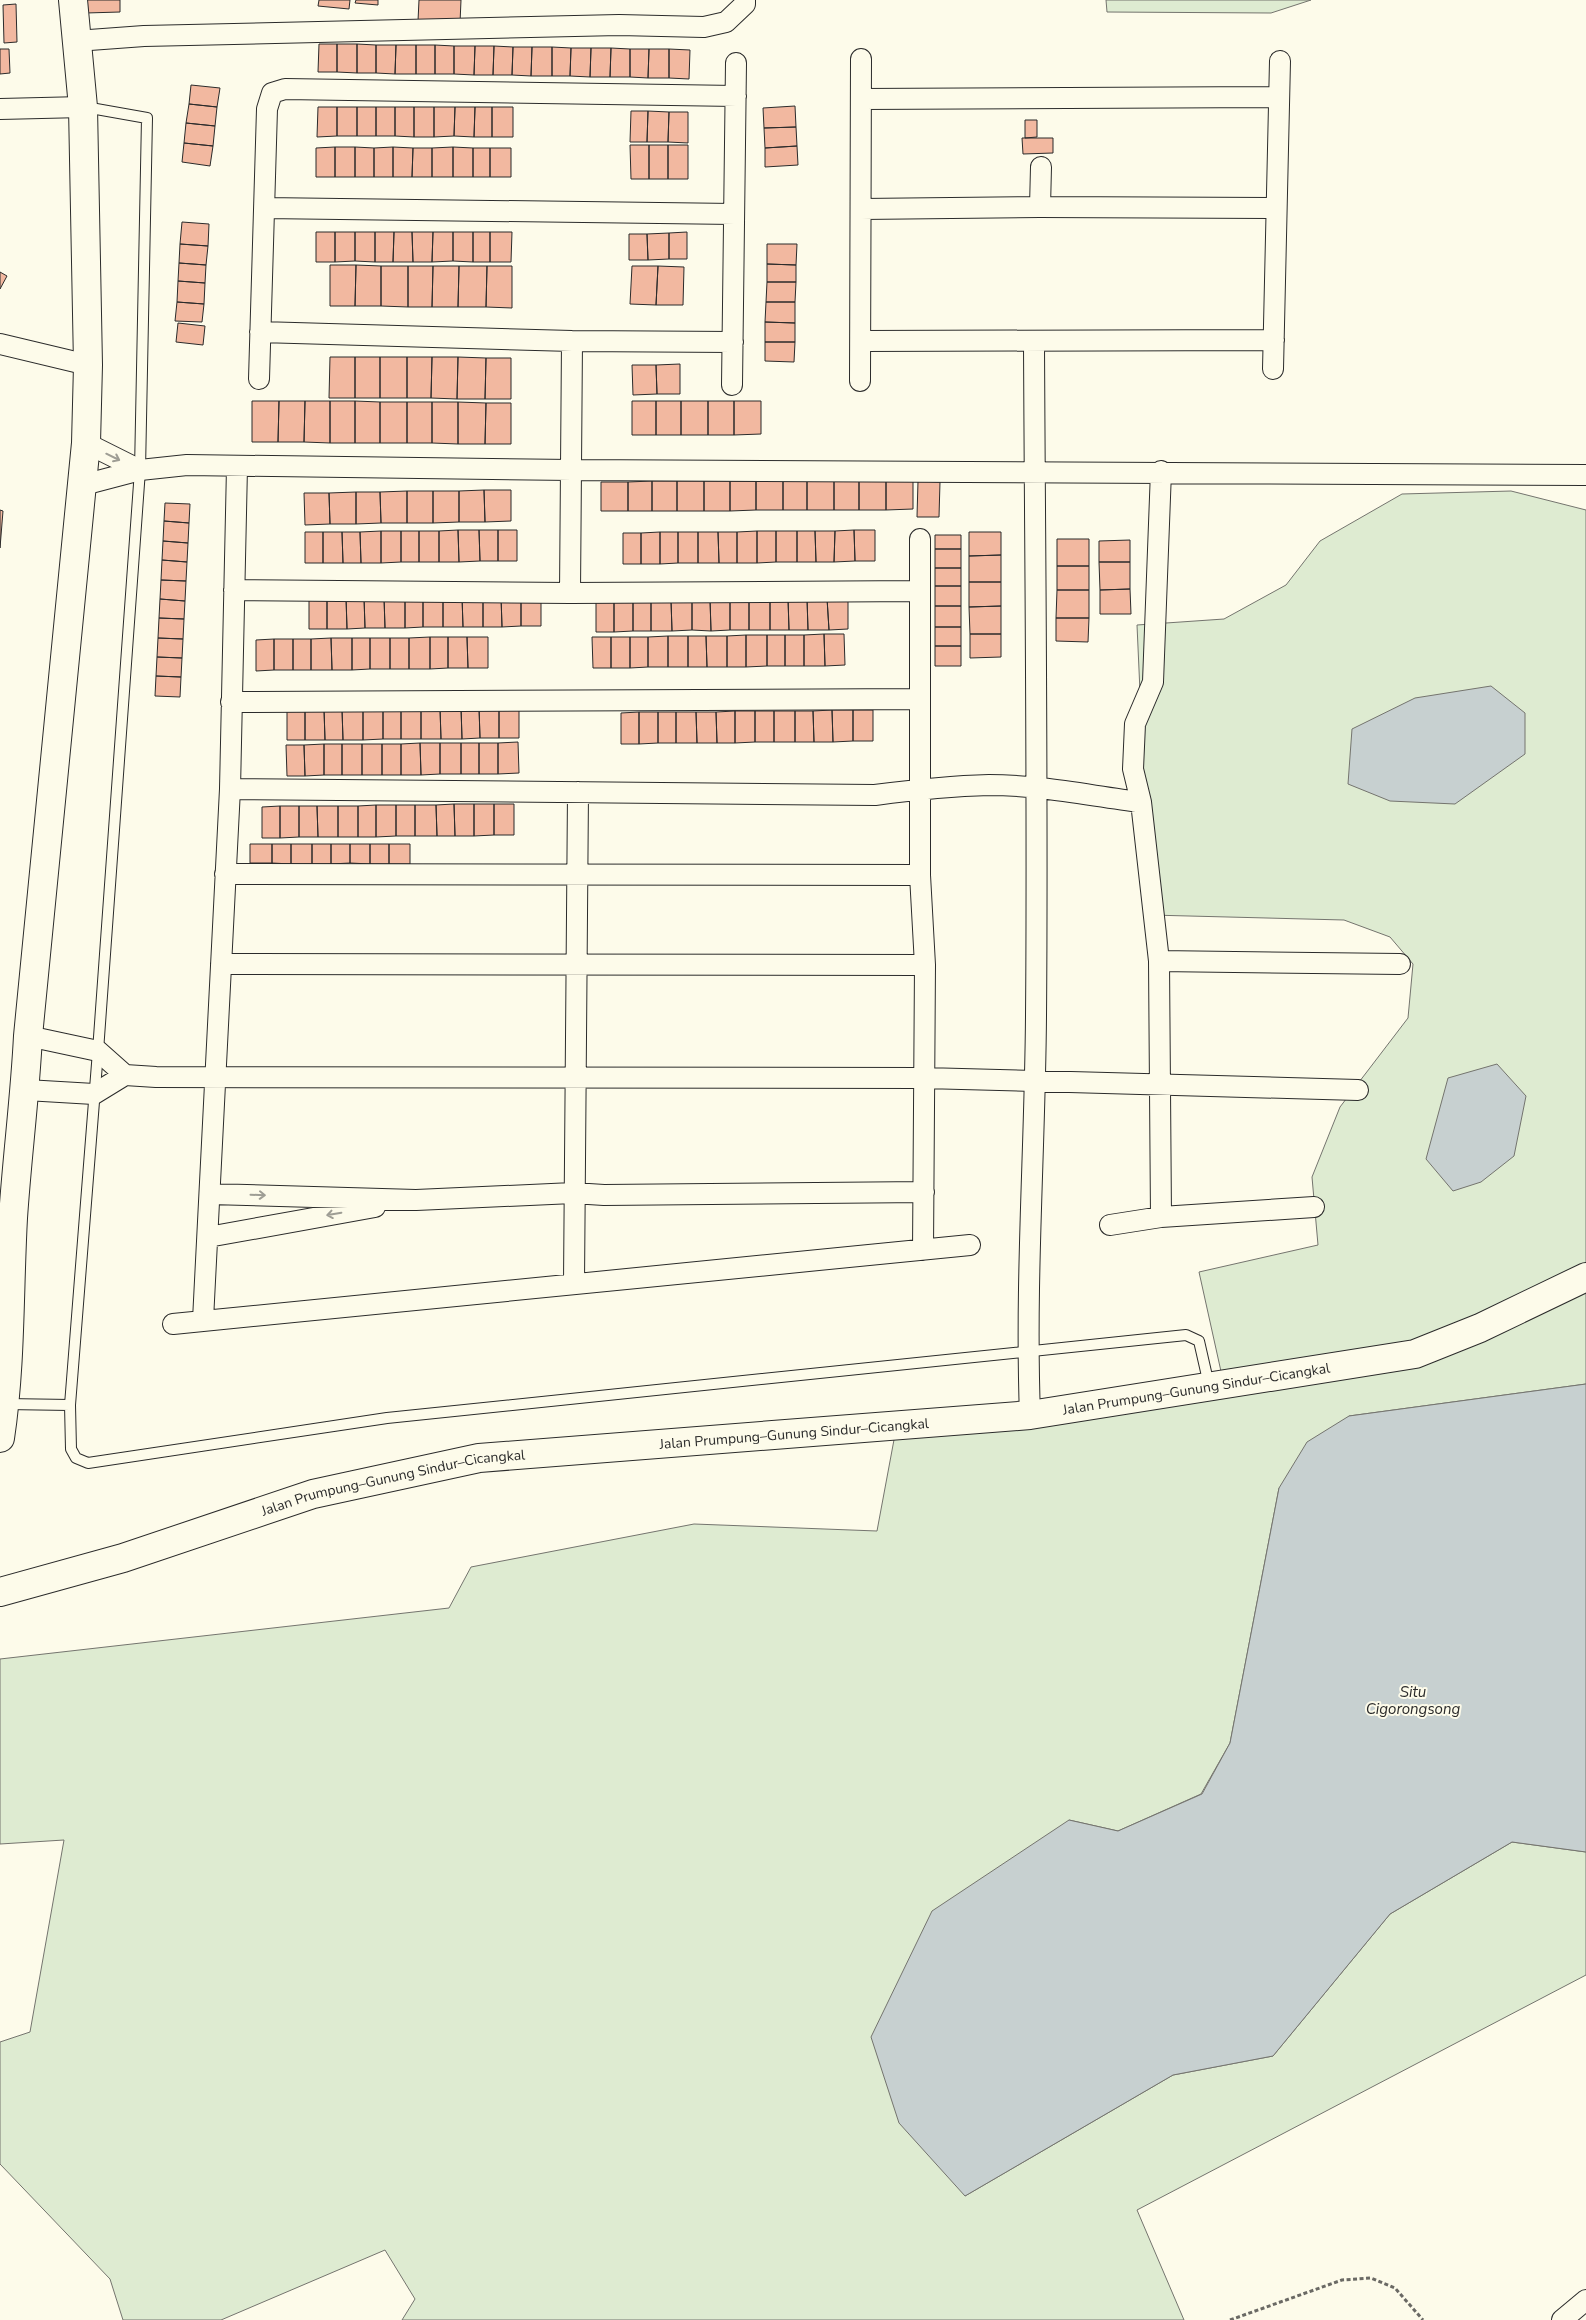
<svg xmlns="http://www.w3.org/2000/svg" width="1586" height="2320" font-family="'Nunito Sans',sans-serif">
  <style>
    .green { fill: #deebd1; stroke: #74746e }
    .water { fill: #c7d0d0; stroke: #74746e }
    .building { fill: #f2b8a0; stroke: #2b2b2b }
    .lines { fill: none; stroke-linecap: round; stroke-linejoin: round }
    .lane-casing { stroke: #2b2b2b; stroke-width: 12 }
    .street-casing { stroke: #2b2b2b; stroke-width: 22 }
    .secondary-casing { stroke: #2b2b2b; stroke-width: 30 }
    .path { stroke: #6a6964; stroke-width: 3; stroke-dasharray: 4 2.5; stroke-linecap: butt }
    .lane { stroke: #fdfbea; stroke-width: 10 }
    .street { stroke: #fdfbea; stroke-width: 20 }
    .secondary { stroke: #fdfbea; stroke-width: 28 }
    .oneway { stroke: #9e9d94 }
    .labels { text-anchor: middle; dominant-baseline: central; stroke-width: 4; stroke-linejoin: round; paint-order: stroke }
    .street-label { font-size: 14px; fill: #2b2b2b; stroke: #fdfbea }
    .water-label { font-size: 15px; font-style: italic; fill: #2b2b2b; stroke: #fdfbea }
  </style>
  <rect width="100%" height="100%" fill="#fdfbea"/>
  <path class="green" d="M1106 0H1311L1271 13 1107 12Z
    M1511 491 1586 510V1384L1349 1416 1279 1488 1230 1743 1201 1794 1118 1831 1069 1820 965 2196 1173 2075 1273 2056 1390 1914 1512 1842 1586 1852V1975L1137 2210 1184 2320H402L415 2299 385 2250 221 2320H123L110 2279 0 2164V2042L30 2032 64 1840 0 1844V1659L449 1608 471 1567 694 1524 877 1531 896 1429 1226 1394 1199 1272 1318 1245 1312 1177 1340 1107 1408 1018 1413 964 1390 937 1344 920 1150 915 1137 625 1224 619 1286 585 1320 541 1402 494Z"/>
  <path class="water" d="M1491 686 1525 713V754L1455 804 1390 801 1348 784 1352 729 1415 698Z
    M1497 1064 1526 1096 1514 1156 1481 1182 1453 1191 1426 1159 1448 1078Z
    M1586 1384V1852L1512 1842 1390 1914 1273 2056 1173 2075 965 2196 899 2123 871 2037 932 1911 1069 1820 1118 1831 1202 1794 1230 1743 1279 1488 1307 1442 1349 1416Z"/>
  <path class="building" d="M85 0H120V12L86 13Z
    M319 0H350L349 9 318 6Z
    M356 0H378V5L355 3Z
    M419 0H461L460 23 418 21Z
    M16 4 17 42 4 43 3 5Z
    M319 44H337V72H318Z
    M337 44H357V73L337 72Z
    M357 44 376 45V73H357Z
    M376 45H396L395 74 376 73Z
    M396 45H416V74H395Z
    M416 45H435V74H416Z
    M435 45 454 46V74H435Z
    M454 46H475L474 75 454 74Z
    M475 46H494L493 75H474Z
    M494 46 513 47 512 75H493Z
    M513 47H532L531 76 512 75Z
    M532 47H552V76H531Z
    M552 47 571 48 570 76H552Z
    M571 48H591L590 77 570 76Z
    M591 48H611L610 77H590Z
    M611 48 630 49V77H610Z
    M0 49H9L10 73 0 74Z
    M630 49H649L648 78 630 77Z
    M649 49H669V78H648Z
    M669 49 690 50 689 79 669 78Z
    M191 85 220 88 217 107 189 104Z
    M189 104 217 107 215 126 186 123Z
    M795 106 796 127 764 128 763 108Z
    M318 107H337V136L317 137Z
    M337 107H357V136H337Z
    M357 107H376V136H357Z
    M376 107H395V136H376Z
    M395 107H414V137L395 136Z
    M414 107H434V137H414Z
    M434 107H455L454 136 434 137Z
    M455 107H475L474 137 454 136Z
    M475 107H492V137H474Z
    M492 107H513V137H492Z
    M631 111H648L647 142H630Z
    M648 111 669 112 668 142H647Z
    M669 112H688V143L668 142Z
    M1025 120H1037V137L1025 138Z
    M186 123 215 126 213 146 184 143Z
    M796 127 797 146 765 148 764 128Z
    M1022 138H1053V153L1023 154Z
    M184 143 213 146 210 166 182 162Z
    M630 145H649V179H631Z
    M649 145H668V179H649Z
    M668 145H688V179H668Z
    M797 146 798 165 765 167V148Z
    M335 147V177H316V148Z
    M335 147H355V177H335Z
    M355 147 374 148V177H355Z
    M393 147 413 148 412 177H393Z
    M393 147V177H374V148Z
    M453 147 473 148V177H453Z
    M453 147V177H432V148Z
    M413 148H432V177H412Z
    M473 148H490V177H473Z
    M490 148H511V177H490Z
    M182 222 209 224 208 246 180 244Z
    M316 232H335V262H316Z
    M335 232H355V261L335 262Z
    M355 232H375V262L355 261Z
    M375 232H394L393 262H375Z
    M394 232H412L413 262H393Z
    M412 232H433L432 262H413Z
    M433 232H453V261L432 262Z
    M453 232H473V262L453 261Z
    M473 232H490V262H473Z
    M490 232H512L511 262H490Z
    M687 232V259H669V233Z
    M669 233V259L648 260 647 234Z
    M629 234H647L648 260H629Z
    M180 244 208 246 206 265 179 263Z
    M767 244H797L796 265 767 264Z
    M179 263 206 265 205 283 178 281Z
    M767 264 796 265V282H767Z
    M330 265H356L355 306H330Z
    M356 265 381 266V306H355Z
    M381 266H408V307L381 306Z
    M408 266H433L432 307H408Z
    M433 266H459L458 307H432Z
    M459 266H487L486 307H458Z
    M487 266H512V308L486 307Z
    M632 266H658L656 305 630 304Z
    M658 266 684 267 683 305H656Z
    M0 272 7 276 0 289Z
    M178 281 205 283 204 304 177 302Z
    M767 282H796L795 302H766Z
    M177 302 204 304 202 322 175 321Z
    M766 302H795V323L765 322Z
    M765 322 795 323V342H765Z
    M178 323 205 326 203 345 176 342Z
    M765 342H795L794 362 765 361Z
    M330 357H355V398H329Z
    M355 357H380V398H355Z
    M380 357H407V398H380Z
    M407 357H432L431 398H407Z
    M432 357H458L457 399 431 398Z
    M458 357 486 358 485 399H457Z
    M486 358H511V399H485Z
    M680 364V394H657L656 365Z
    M632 365H656L657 394 633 395Z
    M252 401H279L278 442H252Z
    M279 401H305L304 442H278Z
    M305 401H330V443L304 442Z
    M330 401H355V443H330Z
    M355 401 380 402V443H355Z
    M632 401H656V435H632Z
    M656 401H681V435H656Z
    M681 401H708V435H681Z
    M708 401H734V435H708Z
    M734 401H761V434L734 435Z
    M380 402H407V443H380Z
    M407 402H432V443H407Z
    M432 402H458V444L432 443Z
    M458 402 486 403 485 444H458Z
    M486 403H511V444H485Z
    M807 480H834V510H807Z
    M807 480V510H783V481Z
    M834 480H859V510H834Z
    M859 480H886V510H859Z
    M886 480H913V509L886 510Z
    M652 481H677V511H652Z
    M652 481V511H628V482Z
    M677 481H704V511H677Z
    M704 481H730V511H704Z
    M730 481H756V510L730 511Z
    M756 481H783V510H756Z
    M918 481 940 482 939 517H917Z
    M601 482H628V511H601Z
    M484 490H511V521L485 522Z
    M484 490 485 522H459V491Z
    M407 491H433V523H407Z
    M407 491V523H381L380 492Z
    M433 491H459V522L433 523Z
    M356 492H380L381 523 356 524Z
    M356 492V524H330L329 493Z
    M304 493H329L330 524 305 525Z
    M165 503 190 504 189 523 164 521Z
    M0 510 3 511 0 548Z
    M164 521 189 523 188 543 163 541Z
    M458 530H479L480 561 459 562Z
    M458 530 459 562H439V531Z
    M479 530H498V561H480Z
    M498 530H517V561H498Z
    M854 530H875V561H855Z
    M854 530 855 561 834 562 835 531Z
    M381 531H401V562L381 563Z
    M381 531V563H361L360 532Z
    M401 531H419V562H401Z
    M419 531H439V562H419Z
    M757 531H776V562L757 563Z
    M757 531V563H737V532Z
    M776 531H797V562H776Z
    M797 531H815L816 562H797Z
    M815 531H835L834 562H816Z
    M305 532H323V563H305Z
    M323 532H342L343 563H323Z
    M342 532H360L361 563H343Z
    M660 532H678V563L660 564Z
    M660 532V564H641V533Z
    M678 532H698V563H678Z
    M698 532H718L719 563H698Z
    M718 532H737V563H719Z
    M969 532H1001V555L969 556Z
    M623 533H641V564H623Z
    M935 535H961V549H935Z
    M1057 539H1089V566H1057Z
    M1130 540V562H1099V541Z
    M163 541 188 543 187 562 162 560Z
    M935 549H961V568H935Z
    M1001 555V582H969V556Z
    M162 560 187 562 186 581 161 580Z
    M1099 562H1130V589L1100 590Z
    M1057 566H1089V590H1057Z
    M935 568H961V586H935Z
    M161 580 186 581 185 601 160 599Z
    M969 582H1001V606L969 607Z
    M935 586H961V606H935Z
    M1130 589 1131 614H1100V590Z
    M1057 590H1089V618H1056Z
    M521 595H541V626H521Z
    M521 595V626L502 627 501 596Z
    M443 596H462L463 627H443Z
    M443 596V627H423V597Z
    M462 596H483V627H463Z
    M483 596H501L502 627H483Z
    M346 597H364L365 628 347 629Z
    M346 597 347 629H327V598Z
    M364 597H384L385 628H365Z
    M384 597H405V628H385Z
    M405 597H423V627L405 628Z
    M848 597V629L829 630 827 598Z
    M309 598H327V629H309Z
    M788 598H807L808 630H789Z
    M788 598 789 630H770V599Z
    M807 598H827L829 630H808Z
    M160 599 185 601 184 619 159 618Z
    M710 599H730V630L711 631Z
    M710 599 711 631 692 630V600Z
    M730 599H749V630H730Z
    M749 599H770V630H749Z
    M614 600H633V631L614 632Z
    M614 600V632H596V601Z
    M633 600H651V631H633Z
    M651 600H671L672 631H651Z
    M671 600H692V630L672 631Z
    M935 606H961V627H935Z
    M1001 606V634H970L969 607Z
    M159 618 184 619 183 639 158 638Z
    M1056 618H1089L1088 642 1056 641Z
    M935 627H961V646H935Z
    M824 634H844L845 665 825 666Z
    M824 634 825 666H804V635Z
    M970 634H1001V657L970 658Z
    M746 635H767V666L746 667Z
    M746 635V667H727V636Z
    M767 635H785V666H767Z
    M785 635H804V666H785Z
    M668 636H688V667H668Z
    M668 636V667H648V637Z
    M688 636H706L707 667H688Z
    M706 636H727V667H707Z
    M430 637H448V668L430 669Z
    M430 637V669H409V638Z
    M448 637H467L468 668H448Z
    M467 637H488V668H468Z
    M592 637H611V668H593Z
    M611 637H630V668H611Z
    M630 637H648V667L630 668Z
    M158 638 183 639 182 658 157 657Z
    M331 638H352V670H332Z
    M331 638 332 670H311V639Z
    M352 638H370V669L352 670Z
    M370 638H390V669H370Z
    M390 638H409V669H390Z
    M274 639H293V670H274Z
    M274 639V670L256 671V640Z
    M293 639H311V670H293Z
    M935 646H961V666H935Z
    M157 657 182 658 181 677 156 676Z
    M156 676 181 677 180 697 155 696Z
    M461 707H479L480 738 462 739Z
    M461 707 462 739H441L440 708Z
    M479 707H499V738H480Z
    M499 707H519V738H499Z
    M363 708H383V739L363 740Z
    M363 708V740H343L342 709Z
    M383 708H401V739H383Z
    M401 708H421V739H401Z
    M421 708H440L441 739H421Z
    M287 709H305V740H287Z
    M305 709H324L325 740H305Z
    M324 709H342L343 740H325Z
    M832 710H853V741L833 742Z
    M832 710 833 742H814L813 711Z
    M853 710H873V741H853Z
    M735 711H755V742L735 743Z
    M735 711V743H717L716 712Z
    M755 711H774V742H755Z
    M774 711H795V742H774Z
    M795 711H813L814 742H795Z
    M639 712H658V743L639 744Z
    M639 712V744H621V713Z
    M658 712H676V743H658Z
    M676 712H696L697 743H676Z
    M696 712H716L717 743H697Z
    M518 742 519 773 498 774V743Z
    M420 743H440V774L421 775Z
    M420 743 421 775H401V744Z
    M440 743H461V774H440Z
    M461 743H479V774H461Z
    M479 743H498V774H479Z
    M324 744H342V775H324Z
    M324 744V775L305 776 304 745Z
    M342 744H362V775H342Z
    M362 744H382V775H362Z
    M382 744H401V775H382Z
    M286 745H304L305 776H287Z
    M454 804H474V836H455Z
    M454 804 455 836H437L436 805Z
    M474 804H494V835L474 836Z
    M494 804H514V835H494Z
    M376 805H396V836L376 837Z
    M376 805V837H358V806Z
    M396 805H415V836H396Z
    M415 805H436L437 836H415Z
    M280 806H299V837L280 838Z
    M280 806V838H262V807Z
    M299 806H317L318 837H299Z
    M317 806H338V837H318Z
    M338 806H358V837H338Z
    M250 844H272V863H250Z
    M272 844H291V864L272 863Z
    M291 844H312V864H291Z
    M312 844H331V864H312Z
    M331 844H350V863L331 864Z
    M350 844H370V864L350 863Z
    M370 844H389V864H370Z
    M389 844H410V864H389Z"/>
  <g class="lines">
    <defs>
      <path id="lane" d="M85 107 147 118 140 470 98 1051 70 1405 71 1449 76 1458 88 1463 387 1418 1186 1335 1199 1341 1209 1385
        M6 1404 70 1405"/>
      <path id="street" d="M76 41 144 36 619 25 704 27 726 22 745 4V0
        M862 99 1279 97
        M0 109 83 107
        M1040 207 1041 167
        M265 208 734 214
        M862 209 1040 207 1276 208
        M260 332 572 341 733 342
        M862 341 1274 340
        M0 344 88 365
        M1273 369 1280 61
        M259 379 267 109 272 93 285 89 736 96
        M860 381 861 59
        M732 385 736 63
        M86 443 140 470
        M83 485 140 470 187 465 572 470 1586 475
        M920 539V875L925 965 923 1250
        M234 590 570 593 920 591
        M570 593 572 341
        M231 702 920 699
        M230 789 875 795C913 790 951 786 989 785 1040 785 1091 796 1141 802L1159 961 1161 1217
        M1141 802 1133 769 1135 724 1153 682 1161 471
        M225 874 920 875
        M1159 961 1400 964
        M221 964 925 965
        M28 1036 98 1051 125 1075
        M26 1090 94 1094 125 1075 156 1077 924 1078 1358 1090
        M210 1194 416 1200 573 1193 604 1195 924 1192
        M1110 1225 1161 1217 1314 1207
        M208 1237 375 1207
        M574 1283 578 792
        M203 1320 230 789 237 467
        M173 1324 970 1245
        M1030 1415C1025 1282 1035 1149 1036 1016 1038 791 1035 567 1034 342
        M1562 2320 1586 2300"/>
      <g id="secondary">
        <path d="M0 1438C11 1365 9 1291 13 1218 17 1157 25 1097 28 1036L86 443 88 365 83 107 73 0"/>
        <path id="s1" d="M0 1592 123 1558 313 1494 479 1458 1030 1415 1415 1354 1480 1328 1586 1277"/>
      </g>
    </defs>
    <use href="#lane" class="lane-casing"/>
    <use href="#street" class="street-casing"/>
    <use href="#secondary" class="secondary-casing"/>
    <path class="path" d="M1230 2320 1342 2280 1371 2278 1395 2288 1423 2320"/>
    <use href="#lane" class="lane"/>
    <use href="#street" class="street"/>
    <use href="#secondary" class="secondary"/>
  </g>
  <defs><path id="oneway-shaft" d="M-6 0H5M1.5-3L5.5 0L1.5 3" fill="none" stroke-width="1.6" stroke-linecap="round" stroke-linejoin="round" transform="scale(1.25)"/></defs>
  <g class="oneway">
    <use href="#oneway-shaft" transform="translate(113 457) rotate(26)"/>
    <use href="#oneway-shaft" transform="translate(258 1195) rotate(2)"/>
    <use href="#oneway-shaft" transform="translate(334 1214) rotate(170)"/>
  </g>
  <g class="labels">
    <g class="street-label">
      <text stroke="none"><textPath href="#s1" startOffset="1219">Jalan Prumpung–Gunung Sindur–Cicangkal</textPath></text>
      <text stroke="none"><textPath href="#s1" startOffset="814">Jalan Prumpung–Gunung Sindur–Cicangkal</textPath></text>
      <text stroke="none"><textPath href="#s1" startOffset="409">Jalan Prumpung–Gunung Sindur–Cicangkal</textPath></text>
    </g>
    <g class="water-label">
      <text x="1413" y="1692">Situ<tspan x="1413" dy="17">Cigorongsong</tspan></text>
    </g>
  </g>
</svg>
